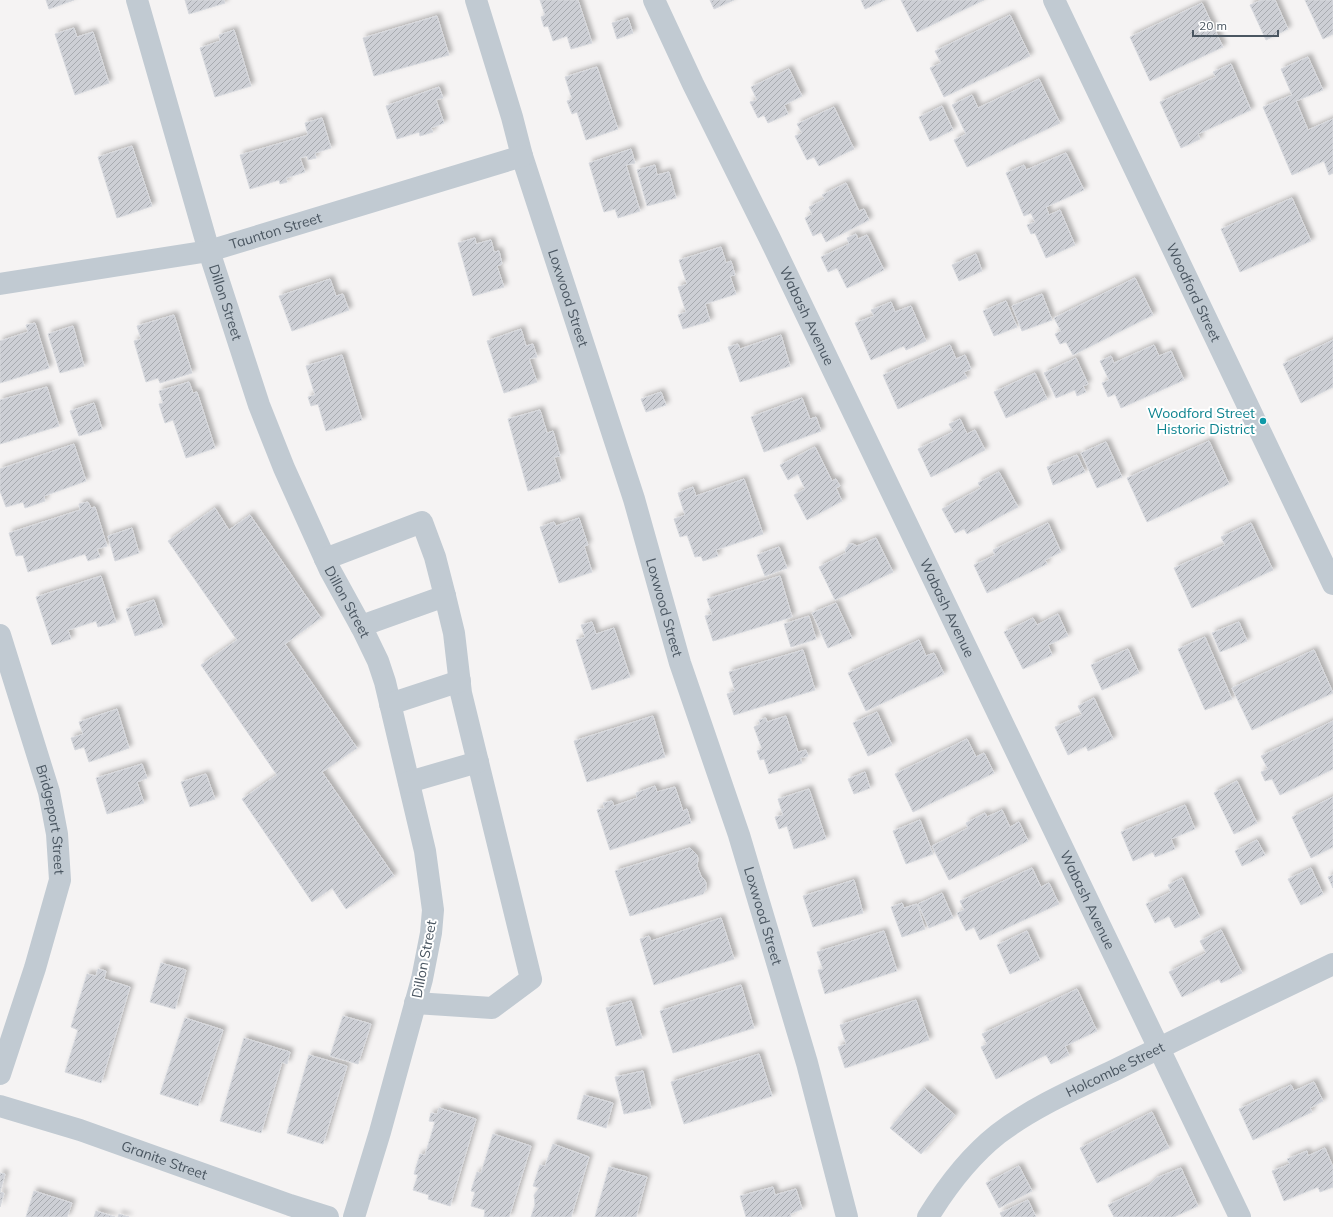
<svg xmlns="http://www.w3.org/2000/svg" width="1333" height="1217" font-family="Mulish,sans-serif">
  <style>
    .building { fill: url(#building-hatch); stroke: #d7d9de; filter: url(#shadow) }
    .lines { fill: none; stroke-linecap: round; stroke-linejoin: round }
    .minor { stroke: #c1cad2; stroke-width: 22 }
    .culture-dot { fill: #0f9aa8; stroke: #fff; stroke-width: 1.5 }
    .labels { text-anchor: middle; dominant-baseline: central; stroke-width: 4; stroke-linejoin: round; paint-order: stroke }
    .street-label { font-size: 14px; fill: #4a5661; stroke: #fff }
    .culture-label { font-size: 14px; fill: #0d838f; stroke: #fff; text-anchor: end }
  </style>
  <defs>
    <pattern id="building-hatch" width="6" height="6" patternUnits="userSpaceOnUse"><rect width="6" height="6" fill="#cdcfd5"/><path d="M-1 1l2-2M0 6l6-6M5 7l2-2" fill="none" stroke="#a8abb0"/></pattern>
    <filter id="shadow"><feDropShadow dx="3.5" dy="-3.5" stdDeviation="2" flood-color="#0004"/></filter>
  </defs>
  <rect width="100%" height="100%" fill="#f5f3f3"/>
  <path class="building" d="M46 0H74L49 9Z
    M185 0H224L225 3 189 14Z
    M540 0H578L592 43 571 49 567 36 553 41 548 26 544 27 541 17 545 15Z
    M710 0H734L714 9Z
    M861 0H885L865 9Z
    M901 0H984L917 32Z
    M1262 0H1275L1288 29 1266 40 1250 5Z
    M1305 0H1333V34L1323 39Z
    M1202 3 1223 47 1150 81 1130 37Z
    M1010 15 1030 56 944 97 930 68 941 63 935 51Z
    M437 16 449 55 374 76 363 38Z
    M628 18 633 33 617 39 612 23Z
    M74 28 77 37 93 32 109 83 75 95 55 34Z
    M234 30 251 86 215 97 200 48 220 41 219 35Z
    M1308 57 1323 90 1296 101 1308 130 1333 119V173L1329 175 1324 161 1292 175 1263 107 1292 95 1281 69Z
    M1231 64 1251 110 1198 134 1200 139 1181 148 1160 102 1216 77 1213 72Z
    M597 67 618 129 586 140 577 112 572 114 567 101 572 99 565 77Z
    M789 69 802 96 784 105 788 114 768 123 764 115 758 118 750 102 757 100 751 87Z
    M1039 79 1060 123 967 167 954 140 966 134 952 105 972 95 978 108Z
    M439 87 443 98 436 100 444 123 431 128 433 132 420 136 419 132 397 139 386 106Z
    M942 106 953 130 930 141 919 117Z
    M834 107 854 149 819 166 814 157 807 160 795 136 802 133 797 124Z
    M322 118 331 148 315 153 316 158 308 160 307 156 300 158 305 172 286 178 287 182 280 184 279 180 250 189 240 155 308 135 305 123Z
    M132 146 152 206 117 218 98 157Z
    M631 149 635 163 626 165 640 211 618 218 615 209 604 212 589 163Z
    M1066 153 1084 190 1046 207 1049 215 1060 210 1075 245 1046 258 1035 233 1031 234 1027 225 1035 222 1031 213 1024 216 1006 173 1024 165 1026 170Z
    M655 165 657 175 669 172 676 198 647 206 637 170Z
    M846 183 859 211 864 209 869 220 826 242 821 232 813 236 805 218 812 214 809 207 825 199 822 195Z
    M1292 198 1311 241 1240 272 1221 229Z
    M856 234 858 239 867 235 884 270 847 288 837 268 828 272 821 257 849 244 847 238Z
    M475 238 476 244 491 240 494 252 499 251 502 264 497 266 504 287 473 296 458 243Z
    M721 247 726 263 731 261 735 275 730 276 736 294 705 304 710 321 683 329 678 315 686 312 678 287 687 284 679 260Z
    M976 254 982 271 959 281 952 265Z
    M1135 278 1153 315 1073 355 1066 342 1060 344 1055 334 1061 331 1054 318Z
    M330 279 336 296 343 294 349 310 292 331 279 296Z
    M1042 294 1052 320 1022 331 1012 306Z
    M1006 301 1017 327 994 336 983 311Z
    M891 302 895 312 911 306 926 341 906 350 904 346 871 360 855 323 874 316 871 310Z
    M174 315 192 373 160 383 158 378 146 382 134 341 141 339 137 326Z
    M35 323 49 368 0 383V341L28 332 26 325Z
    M73 326 84 366 60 373 48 334Z
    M521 329 526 346 533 344 537 357 529 359 537 382 504 393 487 341Z
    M781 335 790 366 740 382 728 347 738 344 740 349Z
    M1333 340V387L1301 403 1283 364Z
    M950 345 956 359 965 355 971 369 964 372 967 378 898 409 883 375Z
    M1154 345 1159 356 1171 351 1184 380 1121 408 1115 394 1108 397 1102 383 1109 380 1100 361 1111 356 1114 363Z
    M342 355 362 420 326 431 318 404 311 406 308 397 315 395 306 366Z
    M1076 358 1088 384 1083 386 1086 392 1077 396 1075 390 1056 398 1044 373Z
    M1035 373 1047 399 1006 418 994 392Z
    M189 382 193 393 197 392 215 448 186 458 173 420 165 423 159 404 163 403 159 391Z
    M47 387 59 426 0 444V400Z
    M661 392 666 405 646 412 641 399Z
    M802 398 810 419 816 417 821 431 764 452 751 417Z
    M94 403 102 429 79 436 70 411Z
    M540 410 547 433 553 431 560 456 554 457 561 481 528 491 508 419Z
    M960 419 967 434 975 430 985 450 931 477 918 449 953 432 949 424Z
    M1209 441 1229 484 1147 522 1127 478Z
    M1106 442 1122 477 1097 488 1081 453Z
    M74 444 86 481 44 496 45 501 25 508 23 502 6 507 0 491V469Z
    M815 447 832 481 836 479 840 486 836 488 842 501 807 520 794 495 805 489 798 474 788 480 780 465Z
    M1077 455 1085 472 1053 485 1047 467Z
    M999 472 1018 507 967 534 964 529 955 533 942 509 981 488 978 483Z
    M744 479 763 534 716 550 718 556 703 561 701 556 695 557 687 535 680 537 674 519 685 515 678 493 693 487 696 496Z
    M88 502 91 508 95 507 107 546 97 549 100 557 88 561 85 554 28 572 23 555 16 556 9 533 80 510 79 504Z
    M215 508 229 530 250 515 321 618 285 644 357 748 322 772 394 876 346 909 332 888 312 902 242 799 277 775 201 665 237 640 168 541Z
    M579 518 588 545 584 546 592 572 559 583 540 527 554 522 556 526Z
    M1048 523 1061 552 1045 560 1047 564 987 593 974 565 995 555 993 550Z
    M1251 523 1273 570 1192 608 1174 568 1225 545 1221 537Z
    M132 528 139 553 115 561 108 536Z
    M876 538 893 572 835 600 819 567 846 553 845 550 849 544H853L857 546Z
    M779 547 787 568 765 576 757 555Z
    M101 576 116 622 98 627 96 621 68 630 71 639 52 645 36 597Z
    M780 576 792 617 713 641 705 616 712 614 707 599Z
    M154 600 163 627 135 636 126 609Z
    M836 603 852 638 828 648 812 613Z
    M1058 614 1068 636 1048 645 1052 655 1023 669 1004 632 1033 618 1037 625Z
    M809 616 816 639 791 647 784 624Z
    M592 622 596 634 614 628 630 677 592 690 576 640 585 637 581 625Z
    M1239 622 1247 641 1220 652 1212 633Z
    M1205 637 1232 699 1205 710 1178 649Z
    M919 640 926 656 934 653 944 674 866 711 848 673Z
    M1128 649 1139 673 1102 690 1091 665Z
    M803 650 815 690 734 715 727 694 735 691 729 672Z
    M1314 650 1333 693 1252 730 1232 688Z
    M1094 698 1113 739 1088 751 1086 746 1068 755 1055 727 1082 715 1078 706Z
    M117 709 129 748 89 762 84 747 75 750 71 738 83 734 79 722Z
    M877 712 892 745 868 756 853 723Z
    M653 716 665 757 587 782 574 741Z
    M786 716 798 752 806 750 808 756 800 758 802 763 769 774 764 759 760 760 757 751 762 749 754 727 760 724 759 720 766 718 767 722Z
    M1333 721V769L1280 795 1272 779 1265 781 1261 772 1268 769 1261 756Z
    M967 739 976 757 984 753 994 773 913 812 895 774Z
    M142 764 147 778 137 782 144 803 107 814 96 778Z
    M865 772 870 788 854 794 848 779Z
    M206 774 215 799 190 807 181 782Z
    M1237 781 1257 823 1234 834 1214 793Z
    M655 786 657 792 675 787 683 811 687 809 691 823 610 850 597 810 605 808 603 803 612 801 614 806 637 798 636 793Z
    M809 789 826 839 794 849 787 826 779 829 775 817 783 815 778 799Z
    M1333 797V847L1311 858 1292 817Z
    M1185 805 1195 829 1171 839 1175 849 1155 857 1153 852 1133 861 1121 832Z
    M1002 810 1010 827 1019 822 1028 841 949 880 932 846 968 828 966 823 985 813 987 817Z
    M920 820 933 854 906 864 893 831Z
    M1257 840 1265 855 1242 866 1235 851Z
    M690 848 697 855 698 859 697 866 701 876 704 879 706 883V889L703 894 630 916 615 871Z
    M1032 868 1041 887 1049 883 1059 904 980 940 974 927 966 931 957 913 964 910 960 901Z
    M1311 868 1323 894 1301 905 1288 879Z
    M1333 875V888L1328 877Z
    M1182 878 1200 917 1175 928 1169 916 1155 923 1146 904 1171 892 1168 885Z
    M854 880 863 913 813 927 803 896Z
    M942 893 953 918 929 928 918 904Z
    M902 903 904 908 917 904 925 929 902 937 891 907Z
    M721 918 734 959 654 985 640 939 649 936 651 941Z
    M1221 930 1242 973 1221 983 1219 979 1182 997 1169 972 1206 953 1200 941Z
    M884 931 897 971 825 994 818 970 823 969 817 952Z
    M1027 931 1040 960 1010 974 997 945Z
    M161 963 186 970 175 1009 150 1002Z
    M98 969 106 971 104 979 130 987 101 1083 65 1072 78 1030 71 1027 87 974 96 976Z
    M741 985 754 1028 673 1053 660 1011Z
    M1077 989 1097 1031 1065 1046 1069 1055 1051 1064 1046 1055 996 1079 981 1047 987 1044 982 1034Z
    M916 1000 929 1040 845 1068 838 1047 846 1044 840 1025Z
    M631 1001 642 1038 616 1046 606 1008Z
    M343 1016 371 1024 358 1064 330 1056Z
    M185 1018 223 1030 198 1106 160 1094Z
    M244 1038 290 1052 287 1064 282 1062 261 1133 220 1121Z
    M759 1054 772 1096 684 1124 671 1082Z
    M309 1055 347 1066 323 1144 287 1133Z
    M643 1071 651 1108 624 1114 615 1077Z
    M1314 1082 1323 1101 1310 1108 1312 1112 1253 1140 1239 1109 1291 1085 1294 1091Z
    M924 1088 955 1115 921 1154 890 1128Z
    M584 1095 613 1103 606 1128 577 1119Z
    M439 1108 476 1119 450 1206 428 1199 429 1195 413 1190 418 1175 414 1174 420 1154 425 1155 435 1122 429 1121 431 1113 437 1114Z
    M1152 1112 1169 1148 1097 1183 1080 1148Z
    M493 1134 531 1146 509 1217H484L485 1210 471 1206 475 1192 471 1191 477 1172 481 1173Z
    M553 1144 589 1157 571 1217H531L535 1205 534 1195 539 1188 533 1186 540 1165 545 1166Z
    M1325 1148 1333 1167V1187L1320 1192 1318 1187 1284 1201 1272 1171 1290 1164 1287 1159 1307 1151 1308 1156Z
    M1019 1166 1032 1191 999 1208 986 1183Z
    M609 1167 647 1177 636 1217H595Z
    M1181 1168 1198 1206 1174 1217H1114L1108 1205 1148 1186 1156 1178Z
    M0 1173 5 1174 0 1192 4 1193 0 1207Z
    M773 1187 775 1195 796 1189 802 1209 790 1214 791 1217H746L740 1196Z
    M34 1191 72 1203 67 1217H26Z
    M1028 1200 1036 1217H1002L1000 1213Z
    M96 1211 115 1217H94Z
    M119 1214 129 1217H118Z"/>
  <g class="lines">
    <g class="minor">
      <path id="s1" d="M137 0 209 251 259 405 284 468 330 570 363 630 378 661 385 682 425 851 433 910 431 933 422 979 380 1132 354 1217"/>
      <path id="s2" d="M476 0 512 117 522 156 634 499 680 663 739 835 807 1063 847 1217"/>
      <path id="s3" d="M654 0 693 84 770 239 1240 1217"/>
      <path id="s4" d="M1054 0 1333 584"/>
      <path id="s5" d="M0 284 209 251 522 156"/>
      <path d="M325 559 422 522 435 557 445 596"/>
      <path d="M361 626 445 596 454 633 461 693 531 979 492 1008 415 1003"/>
      <path id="s6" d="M0 635 49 792 57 834 60 880 35 968 0 1074"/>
      <path d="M390 704 460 681"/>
      <path d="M409 782 478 762"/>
      <path id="s7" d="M0 1106 80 1130 290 1205 328 1217"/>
      <path id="s8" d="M928 1217C947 1186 969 1157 998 1134 1033 1107 1075 1089 1115 1070 1187 1034 1260 999 1333 964"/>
    </g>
  </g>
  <circle class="culture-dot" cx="1263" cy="421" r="4"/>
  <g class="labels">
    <g class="street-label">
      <text stroke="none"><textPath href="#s5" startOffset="281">Taunton Street</textPath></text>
      <text stroke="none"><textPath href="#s4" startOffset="324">Woodford Street</textPath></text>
      <text stroke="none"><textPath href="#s2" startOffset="312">Loxwood Street</textPath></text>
      <text stroke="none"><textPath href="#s1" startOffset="315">Dillon Street</textPath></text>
      <text stroke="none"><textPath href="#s3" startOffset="351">Wabash Avenue</textPath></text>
      <text stroke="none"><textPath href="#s1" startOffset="639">Dillon Street</textPath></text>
      <text stroke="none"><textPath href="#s2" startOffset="636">Loxwood Street</textPath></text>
      <text stroke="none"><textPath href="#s3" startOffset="675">Wabash Avenue</textPath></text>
      <text stroke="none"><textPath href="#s6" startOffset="192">Bridgeport Street</textPath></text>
      <text stroke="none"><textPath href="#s3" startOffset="999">Wabash Avenue</textPath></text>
      <text stroke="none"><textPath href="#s2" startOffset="960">Loxwood Street</textPath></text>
      <text transform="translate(424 959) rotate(-79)">Dillon Street</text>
      <text stroke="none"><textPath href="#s8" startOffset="243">Holcombe Street</textPath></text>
      <text stroke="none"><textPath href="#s7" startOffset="173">Granite Street</textPath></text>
    </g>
    <g class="culture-label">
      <text x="1255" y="413">Woodford Street<tspan x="1255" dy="16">Historic District</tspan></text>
    </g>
  </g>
  <path d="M1193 30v6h85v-6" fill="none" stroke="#4a5661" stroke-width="2"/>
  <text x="1199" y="30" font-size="12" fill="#4a5661" stroke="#ffffff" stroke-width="3" paint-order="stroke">20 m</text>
</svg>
